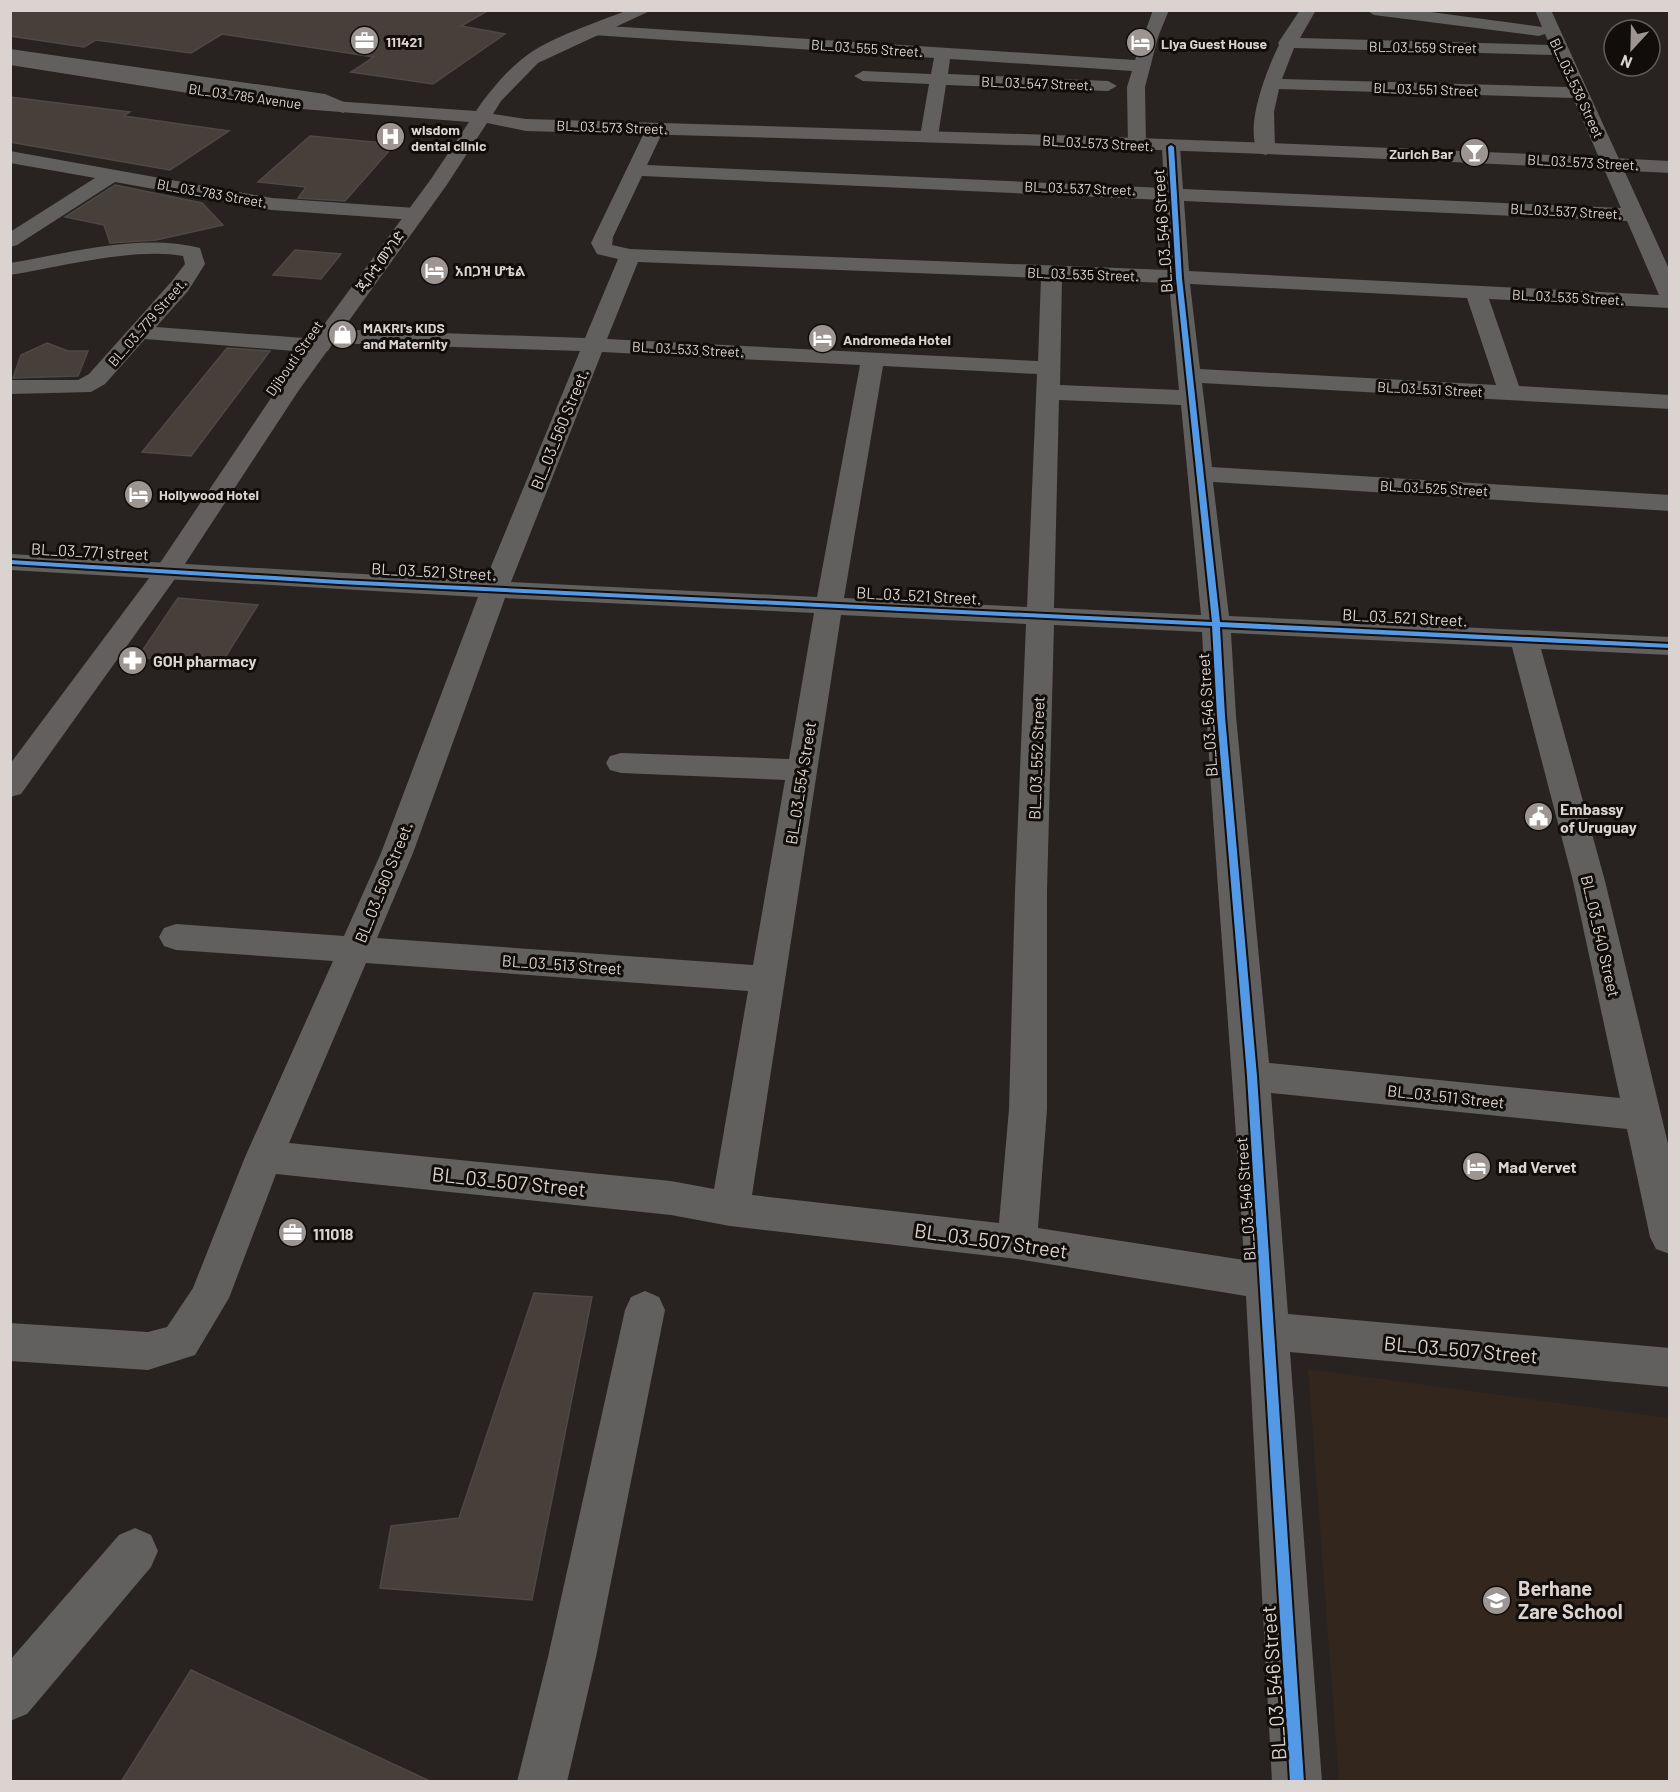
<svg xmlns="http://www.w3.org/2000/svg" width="1680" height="1792" font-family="Barlow,'Noto Sans Ethiopic',sans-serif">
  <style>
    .built { fill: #33261d }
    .building { fill: #463f3a; stroke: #4d4946; stroke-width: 1.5 }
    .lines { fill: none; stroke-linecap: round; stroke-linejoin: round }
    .minor { fill: #625f5f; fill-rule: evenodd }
    .primary { fill: #645f5f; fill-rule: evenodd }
    .cycleway-casing { stroke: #110d0a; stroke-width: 4 }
    .cycleway { fill: #5399e6; fill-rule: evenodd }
    .labels { text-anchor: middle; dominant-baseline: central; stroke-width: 6; stroke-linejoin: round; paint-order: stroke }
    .far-poi-label { font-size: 14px; font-weight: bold; fill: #dad3cf; stroke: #110d0a; text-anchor: start }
    .far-street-label { font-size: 14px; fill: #dad3cf; stroke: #110d0a }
    .street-label { font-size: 16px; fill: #dad3cf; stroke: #110d0a }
    .poi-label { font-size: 16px; font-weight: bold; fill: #dad3cf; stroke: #110d0a; text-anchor: start }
    .near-street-label { font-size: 20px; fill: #dad3cf; stroke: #110d0a }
    .near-poi-label { font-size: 20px; font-weight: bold; fill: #dad3cf; stroke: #110d0a; text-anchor: start }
  </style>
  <rect width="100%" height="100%" fill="#282320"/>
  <path class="built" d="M1308 1369 1669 1418V1781H1339Z"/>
  <path class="building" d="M10 10H489L461 26 505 34 433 84 351 72 374 57 222 34 191 53 96 40 84 47 10 36Z
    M10 97 130 112 124 116 229 131 170 170 10 142Z
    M310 136 395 144 345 201 298 198 306 187 258 182Z
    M115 185 202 203 223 225 156 240 110 243 104 225 65 217Z
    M295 250 341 254 321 279 273 275Z
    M47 343 68 351H88L78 376 13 378 21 355Z
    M227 348 270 351 191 456 142 452Z
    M178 598 258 605 221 664 138 657Z
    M534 1293 592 1297 532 1600 380 1588 391 1526 459 1518Z
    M191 1670 432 1782H121Z"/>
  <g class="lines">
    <path class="minor" d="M1153 10H1169L1158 37 1145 87 1146 146 1137 152 1128 146 1127 87 1132 71 950 59 948 74 1108 81 1117 86 1108 91 946 85 938 136 929 142 920 136 929 84 863 81 854 76 863 71 931 74 934 58 592 35 584 30 592 25 1135 60Z
      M1300 10H1316L1300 38 1550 45 1545 34 1539 36 1374 15 1366 10H1416L1542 27 1535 10H1551L1670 271V308L1489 299 1519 386 1670 395V409L1202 383 1212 467 1670 495V511L1213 482 1229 616 1670 637V655L1541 649 1605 881 1670 1152V1254L1656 1249 1650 1237 1627 1129 1271 1093 1288 1314 1670 1348V1387L1290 1352 1322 1782H1272L1246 1296 1017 1259 730 1226 671 1215 276 1174 229 1298 195 1355 148 1370 10 1361V1323L148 1332 167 1327 193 1288 245 1157 333 961 176 950 164 946 159 937 164 928 176 924 344 936 381 853 478 597 10 570V554L485 581 580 351 329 343 331 346 328 351 320 353 145 339 105 384 91 392 10 394V380H78L89 374 172 281 185 264 183 256C135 247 60 267 10 275V263C71 253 140 233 200 248L205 264 188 291 156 327 318 339 316 336 319 331 327 329 585 338 618 259 597 254 591 243 646 129 655 123 664 129 647 165 1164 188 1162 147 1171 141 1180 147 1183 189 1621 208 1573 98 1279 89 1274 112 1275 149 1266 155 1259 153C1243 129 1267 69 1279 45L1278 43ZM1294 48 1554 55 1569 87 1282 79ZM642 176 1164 200 1168 270 630 249 612 245 613 237ZM1184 201 1627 221 1659 295 1189 271ZM638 262 1041 278 1038 361 607 339ZM1062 279 1169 283 1179 390 1060 385ZM1190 284 1467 298 1496 385 1200 369ZM602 352 860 365 817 597 511 582ZM883 366 1037 374 1027 607 844 598ZM1059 400 1181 405 1201 615 1054 608ZM505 598 814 613 789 759 621 753 610 756 606 763 610 770 621 773 785 780 753 965 377 938 413 853ZM841 615 1026 624 1015 891 1009 1109 999 1223 752 1195ZM1054 625 1202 632C1212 841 1232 1050 1244 1260L1038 1228 1047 1109V891ZM1231 633 1512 647 1573 881 1620 1098 1269 1063 1236 716ZM366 963 748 991 714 1189 671 1181 289 1143Z
      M10 49 325 94 349 104 352 108 343 113 321 104 10 59Z
      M10 151 272 198 415 208 422 210 425 214 422 218 415 220 272 210 115 182 17 245 10 247V232L95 178 10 163Z
      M645 1291 659 1297 665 1310 596 1657 567 1782H517L548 1657 625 1310 631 1297Z
      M135 1528 151 1535 158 1551 151 1567 27 1714 10 1721V1660L119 1535Z"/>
    <path class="primary" d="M628 10H652L538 63 501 101 493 114 526 119C907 130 1289 141 1670 161V173C1289 152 907 141 526 131L487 123 446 186 299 390 177 576 21 794 10 797V764L158 566 281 383 431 179 469 122 276 107 10 65V55L276 97 476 111C489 92 507 70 526 56 549 38 600 21 628 10Z"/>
    <defs>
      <path id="cycleway" d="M1171 145 1174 147 1182 278 1220 622 1670 644V648L1220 627 1225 716 1257 1076 1304 1782H1290L1247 1076 1217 716 1212 626 339 584 10 564V560L339 580 1212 622 1176 278 1168 147Z"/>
    </defs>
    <use href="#cycleway" class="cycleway-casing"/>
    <use href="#cycleway" class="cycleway"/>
  </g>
  <defs>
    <symbol id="office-disc" viewBox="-11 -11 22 22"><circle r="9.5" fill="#9c9592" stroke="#110d0a"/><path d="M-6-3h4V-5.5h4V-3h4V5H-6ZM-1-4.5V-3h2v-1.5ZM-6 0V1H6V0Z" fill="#fff"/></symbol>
    <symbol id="hotel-disc" viewBox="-11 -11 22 22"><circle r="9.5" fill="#9c9592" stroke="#110d0a"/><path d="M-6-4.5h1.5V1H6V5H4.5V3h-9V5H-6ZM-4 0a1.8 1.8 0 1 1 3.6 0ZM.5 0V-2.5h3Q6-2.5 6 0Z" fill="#fff"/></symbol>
    <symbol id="hospital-disc" viewBox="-11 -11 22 22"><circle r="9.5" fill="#9c9592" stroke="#110d0a"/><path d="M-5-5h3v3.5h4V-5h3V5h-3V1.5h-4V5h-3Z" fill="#fff"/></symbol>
    <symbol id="bar-disc" viewBox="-11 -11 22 22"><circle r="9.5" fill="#9c9592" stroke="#110d0a"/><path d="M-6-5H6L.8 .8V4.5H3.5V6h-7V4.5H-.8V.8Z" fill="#fff"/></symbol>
    <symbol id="shop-disc" viewBox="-11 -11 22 22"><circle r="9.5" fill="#9c9592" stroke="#110d0a"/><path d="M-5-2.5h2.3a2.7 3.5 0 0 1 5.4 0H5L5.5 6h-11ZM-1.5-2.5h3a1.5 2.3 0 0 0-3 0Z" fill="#fff"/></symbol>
    <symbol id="pharmacy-disc" viewBox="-11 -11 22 22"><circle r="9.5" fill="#9c9592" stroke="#110d0a"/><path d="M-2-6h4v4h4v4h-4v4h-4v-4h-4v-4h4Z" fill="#fff"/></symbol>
    <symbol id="civic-disc" viewBox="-11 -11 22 22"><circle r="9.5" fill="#9c9592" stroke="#110d0a"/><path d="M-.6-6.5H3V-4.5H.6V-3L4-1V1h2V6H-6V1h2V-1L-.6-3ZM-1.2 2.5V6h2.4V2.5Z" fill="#fff"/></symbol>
    <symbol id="school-disc" viewBox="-11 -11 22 22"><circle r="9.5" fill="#9c9592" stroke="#110d0a"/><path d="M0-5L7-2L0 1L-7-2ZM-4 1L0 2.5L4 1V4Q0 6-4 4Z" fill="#fff"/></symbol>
  </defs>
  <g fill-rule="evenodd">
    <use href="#office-disc" x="348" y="24" width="33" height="33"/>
    <use href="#hotel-disc" x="1124" y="26" width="33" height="33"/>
    <use href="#hospital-disc" x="374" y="120" width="33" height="33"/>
    <use href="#bar-disc" x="1458" y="136" width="33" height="33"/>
    <use href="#hotel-disc" x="418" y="254" width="33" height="33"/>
    <use href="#shop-disc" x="326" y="318" width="33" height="33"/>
    <use href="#hotel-disc" x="806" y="322" width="33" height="33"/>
    <use href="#hotel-disc" x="122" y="478" width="33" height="33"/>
    <use href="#pharmacy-disc" x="116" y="644" width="33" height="33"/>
    <use href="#civic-disc" x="1522" y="800" width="33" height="33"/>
    <use href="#hotel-disc" x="1460" y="1150" width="33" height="33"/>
    <use href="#office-disc" x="276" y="1216" width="33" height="33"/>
    <use href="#school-disc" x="1480" y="1584" width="33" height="33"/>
  </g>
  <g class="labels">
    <g class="far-poi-label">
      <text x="386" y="41">111421</text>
      <text x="1161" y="43">Liya Guest House</text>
      <text x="411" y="129">wisdom<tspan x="411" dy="16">dental clinic</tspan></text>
      <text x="1453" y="153" text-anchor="end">Zurich Bar</text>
      <text x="455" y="270">አበጋዝ ሆቴል</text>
      <text x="363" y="327">MAKRI's KIDS<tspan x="363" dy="16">and Maternity</tspan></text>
      <text x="843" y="339">Andromeda Hotel</text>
      <text x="159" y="494">Hollywood Hotel</text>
    </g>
    <g class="far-street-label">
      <text transform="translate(1423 47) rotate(1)">BL_03_559 Street</text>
      <text transform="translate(867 48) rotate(4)">BL_03_555 Street.</text>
      <text transform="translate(1037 83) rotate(2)">BL_03_547 Street.</text>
      <text transform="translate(1577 88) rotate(65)">BL_03_538 Street</text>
      <text transform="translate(1426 89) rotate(2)">BL_03_551 Street</text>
      <text transform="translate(245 96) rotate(8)">BL_03_785 Avenue</text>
      <text transform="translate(612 127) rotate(2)">BL_03_573 Street.</text>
      <text transform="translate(1098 143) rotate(3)">BL_03_573 Street.</text>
      <text transform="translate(1583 162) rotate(3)">BL_03_573 Street.</text>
      <text transform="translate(1080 188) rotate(2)">BL_03_537 Street.</text>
      <text transform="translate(212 193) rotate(10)">BL_03_783 Street.</text>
      <text transform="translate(1566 211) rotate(3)">BL_03_537 Street.</text>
      <text transform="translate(380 261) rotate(-54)">ጂቡቲ መንገድ</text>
      <text transform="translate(1083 274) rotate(2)">BL_03_535 Street.</text>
      <text transform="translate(1568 297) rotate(3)">BL_03_535 Street.</text>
      <text transform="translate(147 322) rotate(-49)">BL_03_779 Street.</text>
      <text transform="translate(688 349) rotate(3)">BL_03_533 Street.</text>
      <text transform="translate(294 358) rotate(-55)">Djibouti Street</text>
      <text transform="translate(1430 389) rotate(3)">BL_03_531 Street</text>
      <text transform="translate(1434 488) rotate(3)">BL_03_525 Street</text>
    </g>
    <g class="street-label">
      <text transform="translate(1162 231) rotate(-94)">BL_03_546 Street</text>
      <text transform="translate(559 429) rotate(-68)">BL_03_560 Street.</text>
      <text transform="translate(90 551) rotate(3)">BL_03_771 street</text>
      <text transform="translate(434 571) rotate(3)">BL_03_521 Street.</text>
      <text transform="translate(919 595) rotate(3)">BL_03_521 Street.</text>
      <text transform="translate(1405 617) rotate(3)">BL_03_521 Street.</text>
      <text transform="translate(1207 715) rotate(-94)">BL_03_546 Street</text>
      <text transform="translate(1036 758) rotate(-88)">BL_03_552 Street</text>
      <text transform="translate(800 783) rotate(-81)">BL_03_554 Street</text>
      <text transform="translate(383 882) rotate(-68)">BL_03_560 Street.</text>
      <text transform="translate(1601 936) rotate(77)">BL_03_540 Street</text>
      <text transform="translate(562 964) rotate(4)">BL_03_513 Street</text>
      <text transform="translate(1446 1096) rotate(6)">BL_03_511 Street</text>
      <text transform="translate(1245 1199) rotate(-94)">BL_03_546 Street</text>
    </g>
    <g class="poi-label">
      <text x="153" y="660">GOH pharmacy</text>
      <text x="1560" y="808">Embassy<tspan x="1560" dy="18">of Uruguay</tspan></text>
      <text x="1498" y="1166">Mad Vervet</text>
      <text x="313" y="1233">111018</text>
    </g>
    <g class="near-street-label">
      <text transform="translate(509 1181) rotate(6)">BL_03_507 Street</text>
      <text transform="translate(991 1240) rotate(8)">BL_03_507 Street</text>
      <text transform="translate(1461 1349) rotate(5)">BL_03_507 Street</text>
      <text transform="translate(1273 1683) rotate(-94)">BL_03_546 Street</text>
    </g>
    <g class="near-poi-label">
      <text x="1518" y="1588">Berhane<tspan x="1518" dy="23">Zare School</tspan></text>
    </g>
  </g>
  <rect width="1680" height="1792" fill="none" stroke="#dad3cf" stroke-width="24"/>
  <g transform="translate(1632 48) rotate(202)"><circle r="28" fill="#110d0a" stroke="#615c59" stroke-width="1.5"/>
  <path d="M0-4.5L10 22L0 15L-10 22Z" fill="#9c9592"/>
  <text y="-9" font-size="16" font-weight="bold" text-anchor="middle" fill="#dad3cf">N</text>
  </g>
</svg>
